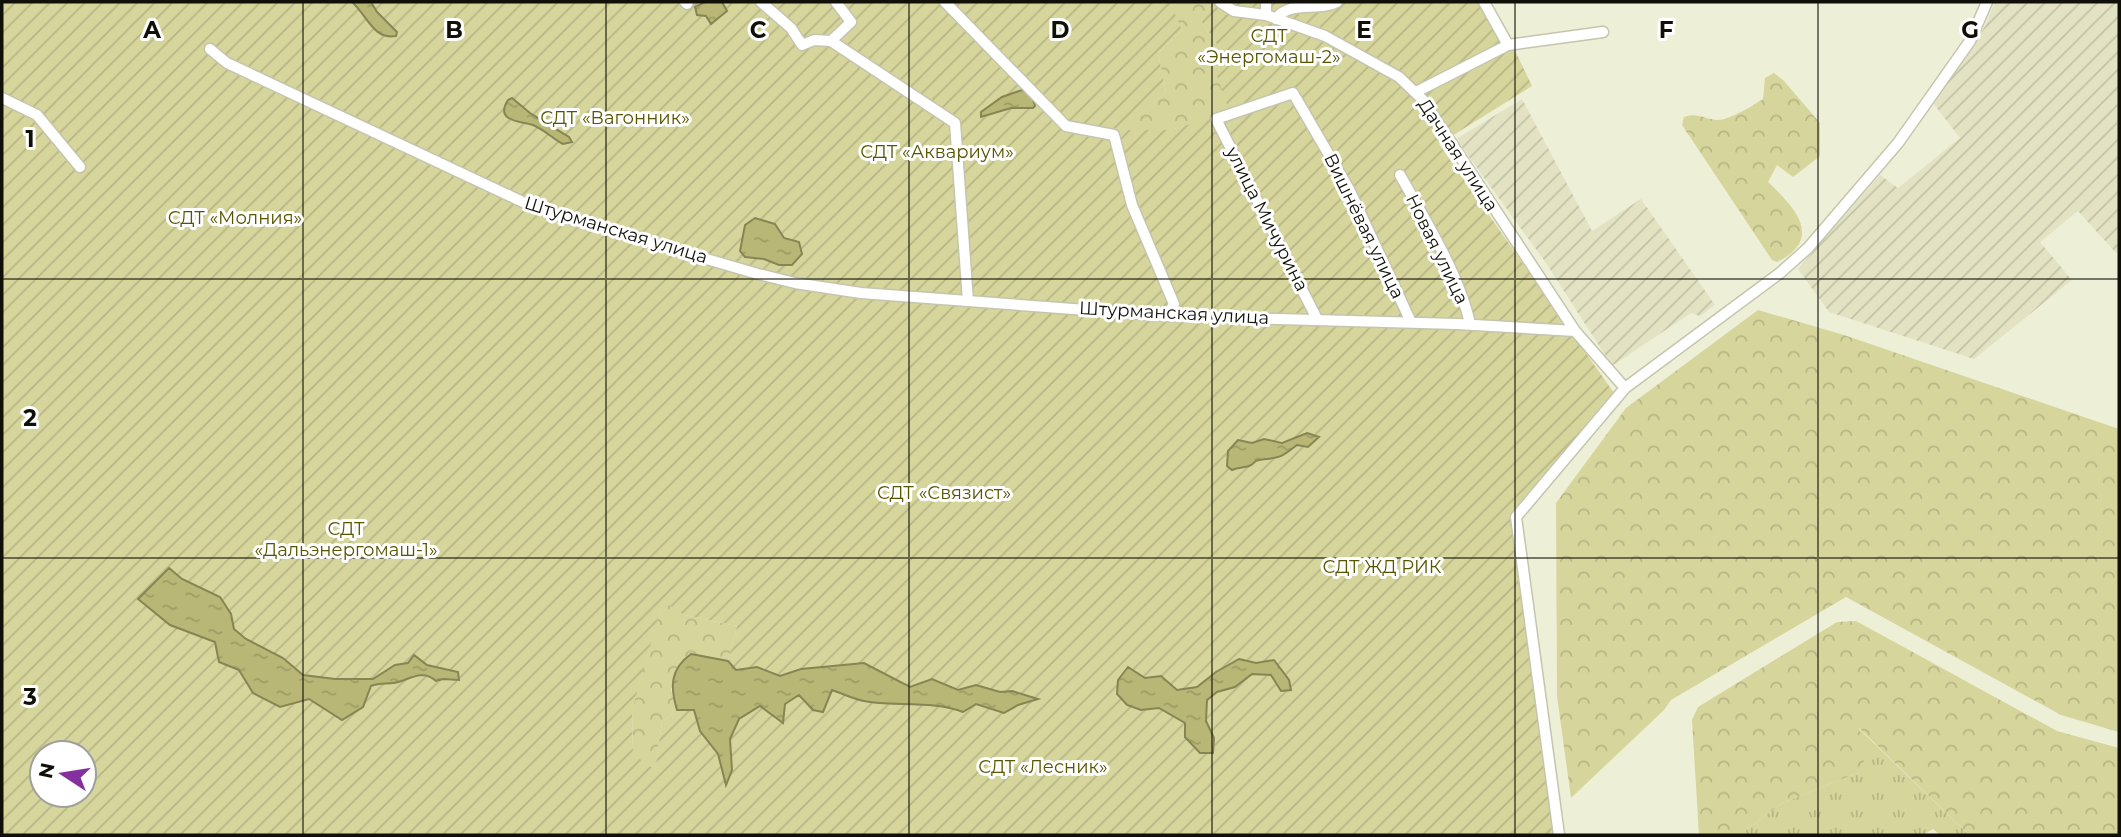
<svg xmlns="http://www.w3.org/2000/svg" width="2121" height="837" font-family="Montserrat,sans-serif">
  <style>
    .industrial { fill: url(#industrial-furrows) }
    .grass { fill: url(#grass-tufts) }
    .forest { fill: url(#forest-crowns) }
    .garden { fill: url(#garden-furrows); fill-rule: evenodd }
    .water { fill: url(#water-ripples); stroke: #868554; stroke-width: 2 }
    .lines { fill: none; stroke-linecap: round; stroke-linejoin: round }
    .minor-casing { stroke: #c5c5ae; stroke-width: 13 }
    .minor { stroke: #fff; stroke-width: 10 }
    .grid { fill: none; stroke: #101008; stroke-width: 2; stroke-opacity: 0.55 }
    .labels { text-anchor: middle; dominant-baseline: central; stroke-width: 6; stroke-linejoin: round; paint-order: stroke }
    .park-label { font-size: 18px; fill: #585500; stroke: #fff }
    .street-label { font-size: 18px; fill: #101008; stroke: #fff }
    .grid-label { font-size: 23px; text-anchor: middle; font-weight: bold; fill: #101008; stroke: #fff; stroke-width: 6; stroke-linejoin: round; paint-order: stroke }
  </style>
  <defs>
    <pattern id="industrial-furrows" width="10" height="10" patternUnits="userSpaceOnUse" patternTransform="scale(1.75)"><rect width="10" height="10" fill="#e3e3c4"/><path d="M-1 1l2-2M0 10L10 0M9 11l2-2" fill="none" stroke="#c2c2a7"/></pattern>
    <pattern id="grass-tufts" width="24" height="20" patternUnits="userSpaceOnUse" patternTransform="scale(1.75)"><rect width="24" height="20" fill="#d6d59c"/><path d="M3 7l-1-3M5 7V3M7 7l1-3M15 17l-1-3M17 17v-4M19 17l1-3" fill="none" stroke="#b7b685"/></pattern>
    <pattern id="forest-crowns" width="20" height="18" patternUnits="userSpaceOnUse" patternTransform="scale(1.75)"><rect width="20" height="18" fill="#d6d59c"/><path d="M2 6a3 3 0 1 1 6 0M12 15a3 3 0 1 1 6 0" fill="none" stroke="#b7b685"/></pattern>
    <pattern id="garden-furrows" width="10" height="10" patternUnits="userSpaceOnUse" patternTransform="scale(1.75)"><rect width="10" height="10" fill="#d6d59c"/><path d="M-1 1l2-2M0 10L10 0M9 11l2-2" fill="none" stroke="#b7b685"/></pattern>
    <pattern id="water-ripples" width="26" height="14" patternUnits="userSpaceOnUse" patternTransform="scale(1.75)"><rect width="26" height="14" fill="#b9b775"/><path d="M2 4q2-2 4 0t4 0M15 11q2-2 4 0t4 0" fill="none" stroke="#9e9c64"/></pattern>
  </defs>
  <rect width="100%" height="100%" fill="#eeefd7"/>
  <path class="industrial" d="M1995 2H2119V160L2116 162 2119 167V250L2116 253 2078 211 2040 242 2072 280 1974 359 1829 312 1798 269 1880 175 1898 188 1960 138 1933 103 1984 28Z
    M1522 99 1592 231 1641 199 1715 305 1700 316 1691 313 1612 366 1546 263 1456 139Z"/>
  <path class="grass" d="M1856 726 1969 835H1940L1933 829 1923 835H1739L1782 803 1860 772Z"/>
  <path class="forest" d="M1182 2H1217L1201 21 1225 56 1231 114 1169 130H1121L1166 92 1158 53 1182 30 1174 14 1177 4Z
    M1774 73 1784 81 1820 123V156L1793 177 1777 165 1768 182C1794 207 1825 238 1777 262L1772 260 1682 125 1684 117C1696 112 1705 119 1717 120 1728 121 1754 105 1763 99L1765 78Z
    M1758 310 1844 335 2119 429V732L2061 715 1846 597 1671 700 1664 710 1571 798 1557 696 1556 503 1626 408Z
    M663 600 684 615 737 626 728 661 691 654 671 689 677 710 662 722 655 771 633 754 632 709Z
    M1856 621 2057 731 2119 748V835H1969L1858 727 1867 751 1860 772 1782 803 1739 835H1699L1692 720 1698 707 1837 622Z"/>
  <path class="garden" d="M2 2H1182L1177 5 1175 14 1182 30 1158 53 1166 92 1122 130H1169L1230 113 1215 70 1225 56 1201 21 1216 2H1489L1508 36 1532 86 1439 144 1621 403 1519 516 1563 835H2ZM745 226 784 238 779 265C765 259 753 259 740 251ZM1292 438 1297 445C1284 455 1276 458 1260 460 1253 461 1247 466 1239 467L1252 443C1268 438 1277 445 1292 438ZM169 568 231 614 234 629 246 639 283 658 303 675 335 679H373L395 665 408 663 414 656 427 665 457 672 459 680 420 676 378 683 371 686 363 707 253 693 239 670 219 662 215 642 170 625ZM663 601 684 615 737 626 728 661 736 670 757 667 780 676 801 669 864 663 910 687 932 679 958 690 976 685 1000 692 1012 691 1036 700 1018 705 1004 713 976 704 963 712C934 701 900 706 869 702 857 700 844 694 832 690L813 709 800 695 785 704 760 706 739 718 730 739 732 770 727 784 718 754 700 731 694 710H677L662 722 655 770 633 754 632 710ZM1239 659 1256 663 1274 660 1291 690 1281 691 1271 675 1252 674 1235 687 1217 692 1207 700 1206 721 1214 738 1213 753H1201L1185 724 1159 708 1141 710 1145 679 1161 676 1177 690 1197 687 1216 672ZM42 753H84V795H42Z"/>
  <path class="water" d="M352 2H371L377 12 397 32 396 36C373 40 367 15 352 2Z
    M705 2H722L727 11 711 24 706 16 697 15 695 7Z
    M1022 90 1031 94 1035 106 1033 108H1011L981 117V112L1002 97Z
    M512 98 530 113 569 137 572 142 563 144C553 139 545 130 533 125 521 121 494 122 508 100Z
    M755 218 775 224 784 238 799 242 802 254 792 265H779L764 259 745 257 740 251 745 225Z
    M1307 433 1319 437 1308 447 1297 445C1279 459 1281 457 1259 460 1252 461 1257 463 1249 466 1243 468 1239 467 1232 470L1227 466 1228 451 1238 440 1252 443 1264 439 1282 443Z
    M169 568 182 579 220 597 231 614 234 629 246 639 283 658 303 675 335 679H373L395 665 408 663 414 655 427 665 458 672 459 680 443 679 436 681C421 668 408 681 394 683 386 684 379 683 371 686L363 707 342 720 309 699 280 707 253 693 239 670 219 662 215 642 170 625 138 599Z
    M691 654 728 661 736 670 757 667 780 676 801 669 864 663 910 687 932 679 958 690 976 685 1000 692 1012 691 1038 699 1018 705 1004 713 976 704 963 712C934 701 900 706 870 702 857 701 844 694 832 690L823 712 813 710 799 695 785 704 783 723 760 706 739 719 730 739 732 770 726 785 718 754 700 731 694 710H677C670 687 670 669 691 654Z
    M1239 659 1256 663 1274 660 1289 680 1291 690 1281 691 1271 675 1252 674 1235 687 1217 692 1207 700 1206 721 1214 738 1213 753H1200L1185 737V723L1159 708 1141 710 1127 705 1117 694 1118 680 1128 667 1145 678 1161 676 1177 690 1197 687 1216 672Z"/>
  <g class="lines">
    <defs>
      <path id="minor" d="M685 2 687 4 688 2
        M761 2 791 28 802 45 814 40 831 41 955 123 968 301
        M945 2 1066 126 1114 135 1132 205 1174 304 1167 316
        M1220 2 1234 11 1266 15 1325 36 1399 77 1423 100 1575 331
        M1484 2 1508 45
        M1266 15V2
        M1276 19C1289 0 1318 12 1337 2
        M831 41 851 22 836 2
        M210 49 227 63 525 203 566 218 758 274 795 283 861 293 1167 316 1457 324 1575 331 1625 388
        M1416 92 1508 45 1603 32
        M2 98 37 115 80 167
        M1400 175C1425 219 1460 276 1470 324
        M1317 319 1216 119 1293 93 1350 191 1411 322
        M1559 835 1516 517 1625 388 1780 273 1808 248 1898 143 1970 41 1987 2"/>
    </defs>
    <use href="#minor" class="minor-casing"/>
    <use href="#minor" class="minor"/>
  </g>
  <path class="grid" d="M303 2V835M606 2V835M909 2V835M1212 2V835M1515 2V835M1818 2V835M2 279H2119M2 558H2119"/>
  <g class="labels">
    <g class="park-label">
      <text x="1269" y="36">СДТ<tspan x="1269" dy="21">«Энергомаш-2»</tspan></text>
      <text x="615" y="118">СДТ «Вагонник»</text>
      <text x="937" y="152">СДТ «Аквариум»</text>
      <text x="235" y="218">СДТ «Молния»</text>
      <text x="944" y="493">СДТ «Связист»</text>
      <text x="346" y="529">СДТ<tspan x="346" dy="21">«Дальэнергомаш-1»</tspan></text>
      <text x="1382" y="567">СДТ ЖД РИК</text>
      <text x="1043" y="767">СДТ «Лесник»</text>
    </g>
    <g class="street-label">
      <text transform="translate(1458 155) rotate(57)">Дачная улица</text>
      <text transform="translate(1267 219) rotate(63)">улица Мичурина</text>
      <text transform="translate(1364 226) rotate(64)">Вишнёвая улица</text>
      <text transform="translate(616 230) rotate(17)">Штурманская улица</text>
      <text transform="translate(1437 249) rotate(64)">Новая улица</text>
      <text transform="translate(1174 313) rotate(3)">Штурманская улица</text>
    </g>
  </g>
  <g class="grid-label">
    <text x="152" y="38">A</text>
    <text x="454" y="38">B</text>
    <text x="758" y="38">C</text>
    <text x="1060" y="38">D</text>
    <text x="1364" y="38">E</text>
    <text x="1666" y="38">F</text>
    <text x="1970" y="38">G</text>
    <text x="30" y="147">1</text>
    <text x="30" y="426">2</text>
    <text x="30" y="705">3</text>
  </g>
  <rect width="2121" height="837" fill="none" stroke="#101008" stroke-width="7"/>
  <g transform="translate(63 774) rotate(282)"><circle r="33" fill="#ffffff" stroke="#9f9f9c" stroke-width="2"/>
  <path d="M0-5L12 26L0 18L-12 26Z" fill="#85309f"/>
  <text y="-10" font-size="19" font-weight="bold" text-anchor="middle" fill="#101008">N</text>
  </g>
</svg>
